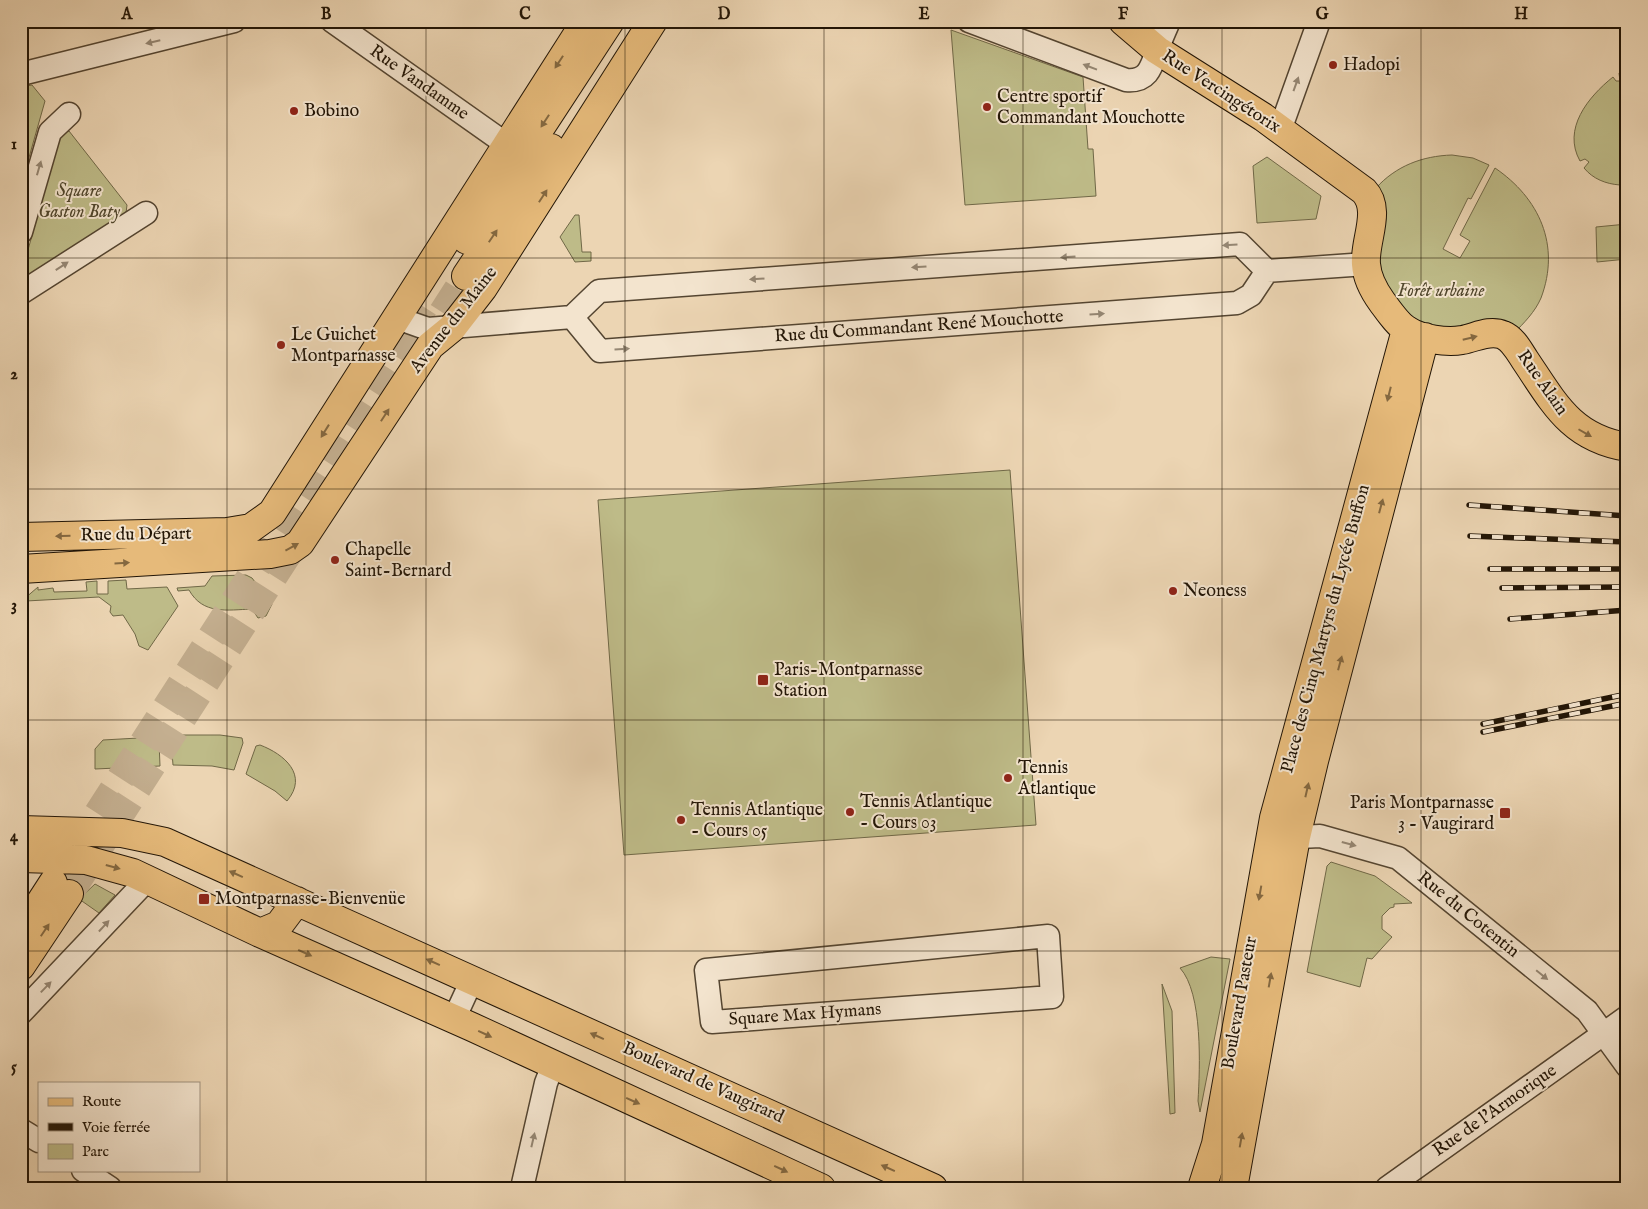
<svg xmlns="http://www.w3.org/2000/svg" width="1648" height="1209" font-family="'IM FELL English',serif">
  <style>
    .green { fill: #bebb88; stroke: #706847 }
    .lines { fill: none; stroke-linecap: round; stroke-linejoin: round }
    .major-tunnel { stroke: #c4af90; stroke-width: 28; stroke-dasharray: 28 14; stroke-linecap: butt }
    .minor-casing { stroke: #544531; stroke-width: 25 }
    .major-casing { stroke: #221506; stroke-width: 30 }
    .minor { stroke: #f3e4ce; stroke-width: 22 }
    .major { stroke: #e6ba7a; stroke-width: 28 }
    .rail-casing { stroke: #221506; stroke-width: 5.5 }
    .rail { stroke: #f3e4ce; stroke-width: 4; stroke-dasharray: 11; stroke-linecap: butt }
    .oneway { fill: #958774 }
    .oneway2 { fill: #846840 }
    .grid { fill: none; stroke: #221506; stroke-width: 1; stroke-opacity: 0.55 }
    .poi-dot { fill: #8f2418; stroke: #f3e4ce; stroke-width: 2 }
    .labels { text-anchor: middle; dominant-baseline: central; stroke-width: 4; stroke-linejoin: round; paint-order: stroke }
    .poi-label { font-size: 18px; fill: #221506; stroke: #f3e4ce; text-anchor: start }
    .street-label { font-size: 18px; fill: #221506; stroke: #f3e4ce }
    .park-label { font-size: 18px; font-style: italic; fill: #51472d; stroke: #f3e4ce }
    .neatline { fill: none; stroke: #221506; stroke-width: 2 }
    .grid-label { font-size: 16px; text-anchor: middle; font-weight: bold; fill: #221506 }
  </style>
  <rect width="100%" height="100%" fill="#ecd5b3"/>
  <filter id="stains"><feTurbulence type="fractalNoise" baseFrequency=".004" numOctaves="4"/><feColorMatrix values="0 0 0 0 .2 0 0 0 0 .09 0 0 0 0 .02 0 0 0 .5 -.17"/></filter>
  <radialGradient id="worn" r=".72"><stop offset=".6" stop-color="#630" stop-opacity="0"/><stop offset="1" stop-color="#630" stop-opacity=".3"/></radialGradient>
  <path class="green" d="M951 30 1083 77 1088 149H1093L1096 196 965 205Z
    M1627 68V179L1621 180 1620 185C1606 184 1593 179 1584 168L1589 162 1585 159 1580 161C1562 129 1588 97 1613 77L1616 81H1620L1619 73Z
    M32 85 45 101 28 161 21 142V87Z
    M69 131 127 205 126 213 29 275 22 271 61 133Z
    M1452 155 1473 158 1489 165 1471 199 1468 198 1443 249 1460 258 1470 241 1460 235 1495 168C1539 198 1561 245 1541 298 1535 312 1524 323 1513 334H1452L1417 321 1391 297 1377 266 1376 188C1396 166 1422 156 1452 155Z
    M1267 157 1321 196 1316 219 1257 223 1253 166Z
    M575 215H579L582 252H591V261L575 262 560 237Z
    M1627 224V259L1597 262 1596 227Z
    M1010 470 1036 825 624 855 598 500Z
    M246 575 252 578 272 604 266 616 258 618 252 609C227 610 203 615 189 590L178 591 177 588 205 586 212 576Z
    M126 580 127 589 167 587 178 606 148 650 139 646 135 634 123 615 113 616 110 612 111 606 99 597 26 601 24 599 38 587V590L53 588 54 592 87 591 86 582 97 581V594H108V581Z
    M178 735H220L242 738 243 743 234 770 212 766 173 765 171 740Z
    M156 737 159 741 160 766 95 769V749L103 740Z
    M260 745C284 754 309 775 287 801L275 791 246 774 256 746Z
    M1331 862 1375 876 1412 903 1394 904V907L1390 908 1382 916V929L1392 937 1372 959 1367 958 1360 987 1307 972 1327 866Z
    M95 884 115 895 99 913 79 899Z
    M1211 957 1230 959 1200 1112 1198 1101C1200 1068 1203 993 1180 968Z
    M1162 984 1172 1011 1175 1113 1170 1114Z"/>
  <g class="lines">
    <path class="major-tunnel" d="M420 348 466 276
      M75 849 424 307
      M69 894 301 534"/>
    <defs>
      <path id="minor" d="M332 21 506 144
        M969 21 1126 80C1147 82 1151 69 1157 51 1160 41 1165 31 1169 21
        M21 74 234 21
        M1280 130 1319 21
        M21 232 50 132 69 114
        M21 293 146 213
        M572 317 600 351 1237 303 1251 295 1267 271
        M397 318 428 329 572 317 599 291 1240 244 1267 271 1366 264
        M1279 838 1320 836 1398 858 1587 1011 1627 1066
        M1048 936 1052 997 712 1022 706 970Z
        M21 1013 147 880
        M454 1019 472 980
        M21 1130 39 1141
        M83 1170 110 1188
        M522 1188 546 1083 553 1065
        M1387 1188 1627 1017"/>
      <path id="major" d="M1123 21 1157 50 1263 117 1364 191C1382 210 1364 241 1366 264 1367 278 1374 291 1382 302 1388 310 1398 325 1407 330 1420 339 1447 343 1462 340 1475 338 1489 329 1503 335 1513 339 1519 351 1525 360 1554 403 1571 438 1627 447
        M467 240 610 21
        M466 276 551 148
        M21 537 227 532 251 528 272 513 586 21
        M21 569 270 554 290 550 300 543 430 346 452 328 483 288 653 21
        M21 830 122 833 165 842 933 1188
        M21 858 86 860 133 873 260 933 472 1027 821 1188
        M29 920 53 883
        M260 933 279 925 297 901
        M21 966 69 894
        M1202 1188 1216 1144 1274 818 1406 330
        M1233 1188 1296 837 1314 761 1425 337"/>
    </defs>
    <use href="#minor" class="minor-casing"/>
    <use href="#major" class="major-casing"/>
    <use href="#minor" class="minor"/>
    <use href="#major" class="major"/>
    <defs>
      <path id="rail" d="M1469 505 1627 516
        M1470 536 1627 542
        M1490 569H1627
        M1502 588 1627 587
        M1510 619 1627 610
        M1483 724 1627 694
        M1483 732 1627 703"/>
    </defs>
    <use href="#rail" class="rail-casing"/>
    <use href="#rail" class="rail"/>
  </g>
  <defs><path id="oneway-solid" d="M-6-.8H1V-3.2L6.5 0L1 3.2V.8H-6Z" transform="scale(1.25)"/></defs>
  <g class="oneway">
    <use href="#oneway-solid" transform="translate(153 42) rotate(167)"/>
    <use href="#oneway-solid" transform="translate(1090 67) rotate(-159)"/>
    <use href="#oneway-solid" transform="translate(1296 84) rotate(-70)"/>
    <use href="#oneway-solid" transform="translate(39 168) rotate(-74)"/>
    <use href="#oneway-solid" transform="translate(1230 245) rotate(177)"/>
    <use href="#oneway-solid" transform="translate(1068 257) rotate(176)"/>
    <use href="#oneway-solid" transform="translate(62 266) rotate(-33)"/>
    <use href="#oneway-solid" transform="translate(919 267) rotate(176)"/>
    <use href="#oneway-solid" transform="translate(757 279) rotate(176)"/>
    <use href="#oneway-solid" transform="translate(1097 314) rotate(-4)"/>
    <use href="#oneway-solid" transform="translate(622 349) rotate(-4)"/>
    <use href="#oneway-solid" transform="translate(1349 844) rotate(15)"/>
    <use href="#oneway-solid" transform="translate(104 926) rotate(-47)"/>
    <use href="#oneway-solid" transform="translate(1542 975) rotate(39)"/>
    <use href="#oneway-solid" transform="translate(46 987) rotate(-46)"/>
    <use href="#oneway-solid" transform="translate(533 1140) rotate(-77)"/>
  </g>
  <g class="oneway2">
    <use href="#oneway-solid" transform="translate(559 62) rotate(123)"/>
    <use href="#oneway-solid" transform="translate(545 121) rotate(123)"/>
    <use href="#oneway-solid" transform="translate(543 196) rotate(-57)"/>
    <use href="#oneway-solid" transform="translate(493 236) rotate(-56)"/>
    <use href="#oneway-solid" transform="translate(1470 338) rotate(-14)"/>
    <use href="#oneway-solid" transform="translate(1389 394) rotate(104)"/>
    <use href="#oneway-solid" transform="translate(385 415) rotate(-57)"/>
    <use href="#oneway-solid" transform="translate(325 431) rotate(122)"/>
    <use href="#oneway-solid" transform="translate(1585 433) rotate(30)"/>
    <use href="#oneway-solid" transform="translate(1381 506) rotate(-75)"/>
    <use href="#oneway-solid" transform="translate(63 536) rotate(179)"/>
    <use href="#oneway-solid" transform="translate(292 547) rotate(-29)"/>
    <use href="#oneway-solid" transform="translate(122 563) rotate(-3)"/>
    <use href="#oneway-solid" transform="translate(1340 663) rotate(-75)"/>
    <use href="#oneway-solid" transform="translate(1307 790) rotate(-77)"/>
    <use href="#oneway-solid" transform="translate(113 867) rotate(15)"/>
    <use href="#oneway-solid" transform="translate(236 874) rotate(-156)"/>
    <use href="#oneway-solid" transform="translate(1260 893) rotate(100)"/>
    <use href="#oneway-solid" transform="translate(45 930) rotate(-56)"/>
    <use href="#oneway-solid" transform="translate(305 953) rotate(24)"/>
    <use href="#oneway-solid" transform="translate(433 962) rotate(-156)"/>
    <use href="#oneway-solid" transform="translate(1270 980) rotate(-80)"/>
    <use href="#oneway-solid" transform="translate(485 1034) rotate(25)"/>
    <use href="#oneway-solid" transform="translate(597 1036) rotate(-156)"/>
    <use href="#oneway-solid" transform="translate(633 1101) rotate(24)"/>
    <use href="#oneway-solid" transform="translate(1241 1140) rotate(-80)"/>
    <use href="#oneway-solid" transform="translate(888 1168) rotate(-156)"/>
    <use href="#oneway-solid" transform="translate(781 1169) rotate(25)"/>
  </g>
  <path class="grid" d="M227 21V1188M426 21V1188M625 21V1188M824 21V1188M1023 21V1188M1222 21V1188M1421 21V1188M21 258H1627M21 489H1627M21 720H1627M21 951H1627"/>
  <g class="poi-dot">
    <circle cx="1333" cy="65" r="5"/>
    <circle cx="987" cy="107" r="5"/>
    <circle cx="294" cy="111" r="5"/>
    <circle cx="281" cy="345" r="5"/>
    <circle cx="335" cy="560" r="5"/>
    <circle cx="1173" cy="591" r="5"/>
    <rect x="757" y="674" width="12" height="12" rx="2.5"/>
    <circle cx="1008" cy="778" r="5"/>
    <circle cx="850" cy="812" r="5"/>
    <rect x="1499" y="807" width="12" height="12" rx="2.5"/>
    <circle cx="681" cy="820" r="5"/>
    <rect x="198" y="893" width="12" height="12" rx="2.5"/>
  </g>
  <g class="labels">
    <g class="poi-label">
      <text x="1343" y="65">Hadopi</text>
      <text x="997" y="97">Centre sportif<tspan x="997" dy="21">Commandant Mouchotte</tspan></text>
      <text x="304" y="111">Bobino</text>
      <text x="291" y="335">Le Guichet<tspan x="291" dy="21">Montparnasse</tspan></text>
      <text x="345" y="550">Chapelle<tspan x="345" dy="21">Saint-Bernard</tspan></text>
      <text x="1183" y="591">Neoness</text>
      <text x="774" y="670">Paris-Montparnasse<tspan x="774" dy="21">Station</tspan></text>
      <text x="1018" y="768">Tennis<tspan x="1018" dy="21">Atlantique</tspan></text>
      <text x="860" y="802">Tennis Atlantique<tspan x="860" dy="21">- Cours 03</tspan></text>
      <text x="1494" y="803" text-anchor="end">Paris Montparnasse<tspan x="1494" dy="21">3 - Vaugirard</tspan></text>
      <text x="691" y="810">Tennis Atlantique<tspan x="691" dy="21">- Cours 05</tspan></text>
      <text x="215" y="899">Montparnasse-Bienvenüe</text>
    </g>
    <g class="street-label">
      <text transform="translate(419 83) rotate(35)">Rue Vandamme</text>
      <text transform="translate(1221 92) rotate(33)">Rue Vercingétorix</text>
      <text transform="translate(454 320) rotate(-52)">Avenue du Maine</text>
      <text transform="translate(919 327) rotate(-4)">Rue du Commandant René Mouchotte</text>
      <text transform="translate(1542 383) rotate(55)">Rue Alain</text>
      <text transform="translate(136 535) rotate(-1)">Rue du Départ</text>
      <text transform="translate(1326 629) rotate(-75)">Place des Cinq Martyrs du Lycée Buffon</text>
      <text transform="translate(1468 915) rotate(39)">Rue du Cotentin</text>
      <text transform="translate(1240 1003) rotate(-80)">Boulevard Pasteur</text>
      <text transform="translate(805 1015) rotate(-4)">Square Max Hymans</text>
      <text transform="translate(703 1083) rotate(24)">Boulevard de Vaugirard</text>
      <text transform="translate(1495 1111) rotate(-35)">Rue de l'Armorique</text>
    </g>
    <g class="park-label">
      <text x="79" y="191">Square<tspan x="79" dy="21">Gaston Baty</tspan></text>
      <text x="1441" y="291">Forêt urbaine</text>
    </g>
  </g>
  <rect width="1648" height="1209" fill="none" stroke="#ecd5b3" stroke-width="55"/>
  <rect x="38" y="1082" width="162" height="90" fill="#f3e4ce" stroke="#9f917e"/>
  <rect x="48" y="1098" width="25" height="8" fill="#e6ba7a" stroke="#9f917e"/>
  <text x="82" y="1106" font-size="15" fill="#221506">Route</text>
  <rect x="48" y="1123" width="25" height="8" fill="#221506" stroke="#9f917e"/>
  <text x="82" y="1132" font-size="15" fill="#221506">Voie ferrée</text>
  <rect x="48" y="1144" width="25" height="15" fill="#bebb88" stroke="#9f917e"/>
  <text x="82" y="1156" font-size="15" fill="#221506">Parc</text>
  <rect x="28" y="28" width="1592" height="1154" class="neatline"/>
  <g class="grid-label">
    <text x="127" y="19">A</text>
    <text x="326" y="19">B</text>
    <text x="525" y="19">C</text>
    <text x="724" y="19">D</text>
    <text x="924" y="19">E</text>
    <text x="1123" y="19">F</text>
    <text x="1322" y="19">G</text>
    <text x="1521" y="19">H</text>
    <text x="14" y="149">1</text>
    <text x="14" y="379">2</text>
    <text x="14" y="610">3</text>
    <text x="14" y="841">4</text>
    <text x="14" y="1072">5</text>
  </g>
  <rect width="100%" height="100%" filter="url(#stains)"/>
  <rect width="100%" height="100%" fill="url(#worn)"/>
</svg>
